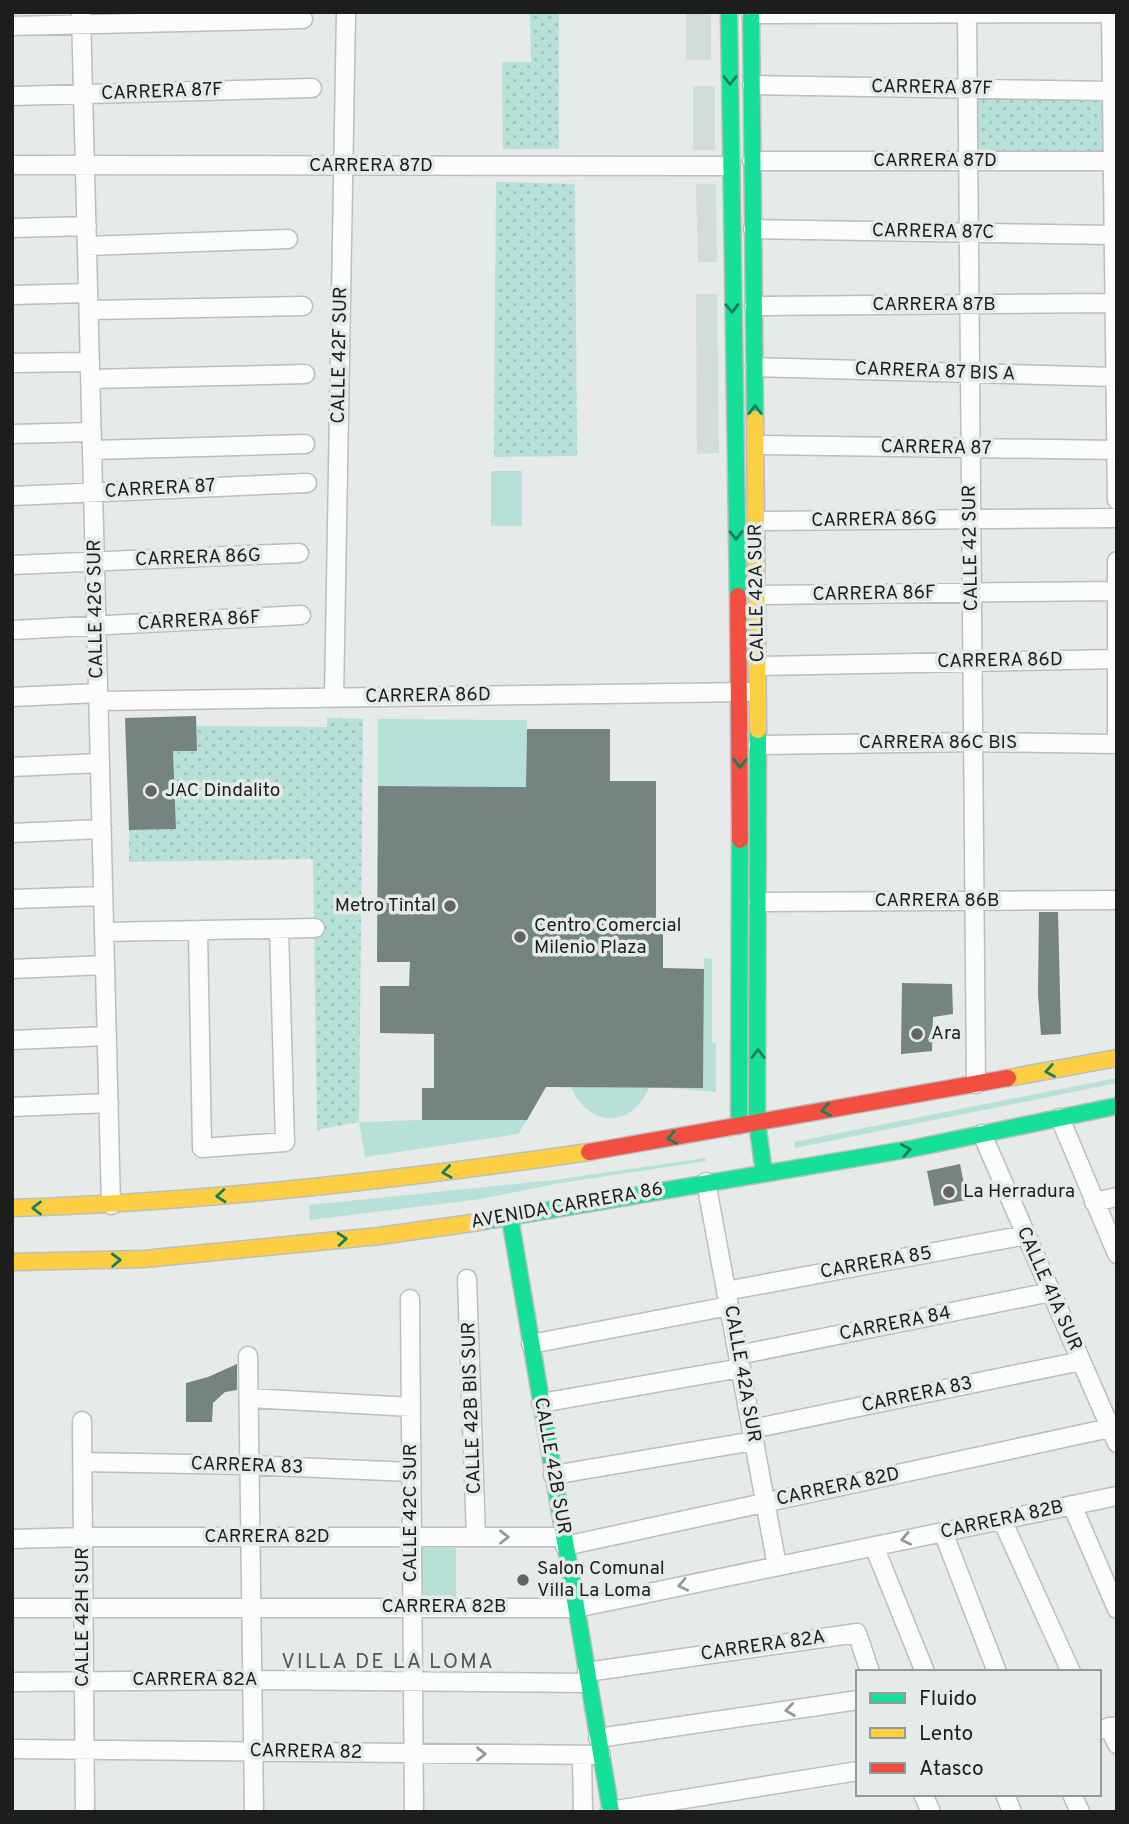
<svg xmlns="http://www.w3.org/2000/svg" width="1129" height="1824" font-family="Overpass,sans-serif">
  <style>
    .built { fill: #d2dcda }
    .grass { fill: #b7e0d7 }
    .park { fill: url(#park-dots) }
    .building { fill: #758381 }
    .lines { fill: none; stroke-linecap: round; stroke-linejoin: round }
    .street-casing { stroke: #bcbebd; stroke-width: 21 }
    .fast-casing { stroke: #bcbebd; stroke-width: 19 }
    .slow-casing { stroke: #bcbebd; stroke-width: 19 }
    .jam-casing { stroke: #bcbebd; stroke-width: 19 }
    .street { stroke: #fbfcfc; stroke-width: 18 }
    .fast { stroke: #16e098; stroke-width: 16 }
    .slow { stroke: #ffcf43; stroke-width: 16 }
    .jam { stroke: #f24e42; stroke-width: 16 }
    .oneway { stroke: #197f5a }
    .oneway2 { stroke: #979898 }
    .poi-dot { fill: #636564; stroke: #e5ebe9; stroke-width: 2.5 }
    .labels { text-anchor: middle; dominant-baseline: central; stroke-width: 7; stroke-linejoin: round; paint-order: stroke }
    .street-label { font-size: 19px; fill: #1c1e1d; stroke: #e5ebe9 }
    .poi-label { font-size: 19px; fill: #1c1e1d; stroke: #e5ebe9; text-anchor: start }
    .neighbourhood-label { font-size: 21px; letter-spacing: 2px; fill: #535957; stroke: #e5ebe9 }
  </style>
  <defs>
    <pattern id="park-dots" width="8" height="8" patternUnits="userSpaceOnUse" patternTransform="scale(1.75)"><rect width="8" height="8" fill="#b7e0d7"/><path d="M2 2h.1M6 6h.1" fill="none" stroke="#9dc0b8" stroke-width="1.8" stroke-linecap="round"/></pattern>
  </defs>
  <rect width="100%" height="100%" fill="#e6eae8"/>
  <path class="built" d="M686 12H711V60H686Z
    M693 86H715V150H693Z
    M696 184H716L717 262H698Z
    M696 294H717L719 453 697 454Z"/>
  <path class="grass" d="M491 471H522V526H491Z
    M378 719 527 720 526 787 378 786Z
    M704 958 712 959V1042L716 1043V1092L672 1088H703Z
    M1117 1078V1083L795 1148 794 1142Z
    M571 1087 649 1088C630 1130 589 1127 571 1087Z
    M422 1120H527L518 1134 365 1157 359 1122Z
    M705 1158 706 1161 555 1184 481 1199 310 1220 309 1205 554 1180Z
    M419 1548H456V1600H419Z"/>
  <path class="park" d="M530 12H559V149H503L502 62H531Z
    M977 94H1104V156H977Z
    M496 182 575 184 577 456 494 457Z
    M327 718 363 719 359 1122 317 1130 313 859 129 862V830L176 829 173 751 197 750 196 726 327 727Z"/>
  <path class="building" d="M196 716 197 751H173L176 829 129 830 125 718Z
    M527 729H610V781H656V918H663V968L704 969 703 1088 546 1087 527 1120H422V1088H434V1034L380 1033V986H409L410 962H377L378 786 526 787Z
    M1039 912H1058L1061 1034 1041 1035 1038 994Z
    M902 983 952 984 953 1014 933 1017 932 1051 901 1054Z
    M960 1164 967 1200 934 1206 927 1171Z
    M237 1364V1390L225 1392 213 1403 212 1422H186V1383L208 1377Z"/>
  <g class="lines">
    <defs>
      <path id="street" d="M81 12 111 1205
        M967 12 976 1084
        M1111 12 1117 500
        M751 14 1111 13
        M12 26 303 19
        M752 85 1112 91
        M12 96 312 88
        M752 161H1117
        M12 165 730 166
        M12 228 87 226
        M753 229 1113 235
        M87 246 288 239
        M12 295 88 293
        M754 306 1114 303
        M89 310 303 306
        M12 363 90 362
        M755 367 1115 377
        M90 379 305 374
        M12 434 92 432
        M756 445 1117 450
        M92 450 305 444
        M12 496 307 483
        M757 521 1117 518
        M1117 561V743
        M12 565 299 553
        M757 595 1117 591
        M12 630 301 615
        M758 666 1116 659
        M12 697 98 693
        M334 698 346 12
        M99 701 748 692
        M758 745 973 742 1117 744
        M12 767 100 763
        M12 833 102 829
        M12 899 103 896
        M758 902 1117 900
        M198 931 202 1148 285 1142 279 929
        M104 932 315 928
        M12 969 105 965
        M12 1040 107 1036
        M12 1107 109 1103
        M1060 1118 1117 1254
        M982 1134 1117 1443
        M706 1182 777 1566
        M1094 1202 1117 1197
        M467 1279 476 1537
        M726 1291 1026 1235
        M410 1299 414 1812
        M531 1344 729 1306
        M738 1355 1051 1292
        M248 1356 254 1812
        M249 1398 411 1407
        M541 1403 741 1368
        M82 1421 85 1812
        M752 1429 1081 1361
        M82 1462 250 1465 411 1472
        M553 1475 754 1441
        M1072 1505 1117 1609
        M1002 1520 1071 1672
        M943 1532 997 1672
        M12 1539 83 1537H564
        M565 1546 1110 1428
        M874 1546 925 1672
        M12 1608H576L1117 1496
        M587 1672 857 1633 870 1672
        M12 1682 252 1680 588 1683
        M1109 1727 1117 1744
        M1099 1730 1117 1726
        M598 1738 858 1700
        M12 1749 601 1755
        M582 1755 583 1812
        M923 1794 931 1812
        M1005 1794 1012 1812
        M1072 1794 1080 1812
        M610 1811 858 1771"/>
      <path id="fast" d="M729 12 738 596
        M751 12 755 419
        M758 730 757 1122 764 1173
        M739 1126 740 840
        M510 1218 611 1812
        M479 1222 910 1149 1117 1106"/>
      <path id="slow" d="M755 419 758 730
        M1008 1078 1117 1058
        M12 1208C206 1202 397 1180 589 1152
        M12 1262 144 1259 379 1236 479 1222"/>
      <path id="jam" d="M738 596 740 840
        M589 1152 1008 1078"/>
    </defs>
    <use href="#street" class="street-casing"/>
    <use href="#fast" class="fast-casing"/>
    <use href="#slow" class="slow-casing"/>
    <use href="#jam" class="jam-casing"/>
    <use href="#street" class="street"/>
    <use href="#fast" class="fast"/>
    <use href="#slow" class="slow"/>
    <use href="#jam" class="jam"/>
  </g>
  <defs><path id="oneway-chevron" d="M-2-3.5L2.5 0L-2 3.5" fill="none" stroke-width="1.6" stroke-linecap="round" stroke-linejoin="round" transform="scale(1.75)"/></defs>
  <g class="oneway">
    <use href="#oneway-chevron" transform="translate(730 80) rotate(90)"/>
    <use href="#oneway-chevron" transform="translate(732 308) rotate(89)"/>
    <use href="#oneway-chevron" transform="translate(755 410) rotate(-91)"/>
    <use href="#oneway-chevron" transform="translate(736 535) rotate(89)"/>
    <use href="#oneway-chevron" transform="translate(740 763) rotate(90)"/>
    <use href="#oneway-chevron" transform="translate(758 1054) rotate(-90)"/>
    <use href="#oneway-chevron" transform="translate(1050 1071) rotate(170)"/>
    <use href="#oneway-chevron" transform="translate(826 1110) rotate(170)"/>
    <use href="#oneway-chevron" transform="translate(672 1138) rotate(169)"/>
    <use href="#oneway-chevron" transform="translate(906 1150) rotate(-10)"/>
    <use href="#oneway-chevron" transform="translate(447 1172) rotate(172)"/>
    <use href="#oneway-chevron" transform="translate(221 1196) rotate(175)"/>
    <use href="#oneway-chevron" transform="translate(37 1208) rotate(180)"/>
    <use href="#oneway-chevron" transform="translate(342 1239) rotate(-5)"/>
    <use href="#oneway-chevron" transform="translate(116 1260) rotate(-2)"/>
  </g>
  <g class="oneway2">
    <use href="#oneway-chevron" transform="translate(504 1537)"/>
    <use href="#oneway-chevron" transform="translate(906 1539) rotate(168)"/>
    <use href="#oneway-chevron" transform="translate(683 1585) rotate(168)"/>
    <use href="#oneway-chevron" transform="translate(790 1710) rotate(172)"/>
    <use href="#oneway-chevron" transform="translate(481 1754) rotate(1)"/>
  </g>
  <g class="poi-dot">
    <circle cx="151" cy="791" r="7"/>
    <circle cx="450" cy="906" r="7"/>
    <circle cx="520" cy="937" r="7"/>
    <circle cx="917" cy="1034" r="7"/>
    <circle cx="949" cy="1192" r="7"/>
    <circle cx="523" cy="1580" r="7"/>
  </g>
  <g class="labels">
    <g class="street-label">
      <text transform="translate(932 88) rotate(1)">CARRERA 87F</text>
      <text transform="translate(162 92) rotate(-2)">CARRERA 87F</text>
      <text x="935" y="161">CARRERA 87D</text>
      <text x="371" y="166">CARRERA 87D</text>
      <text transform="translate(933 232) rotate(1)">CARRERA 87C</text>
      <text x="934" y="305">CARRERA 87B</text>
      <text transform="translate(340 355) rotate(-89)">CALLE 42F SUR</text>
      <text transform="translate(935 372) rotate(2)">CARRERA 87 BIS A</text>
      <text transform="translate(936 448) rotate(1)">CARRERA 87</text>
      <text transform="translate(160 489) rotate(-3)">CARRERA 87</text>
      <text transform="translate(874 520) rotate(-1)">CARRERA 86G</text>
      <text transform="translate(971 548) rotate(-91)">CALLE 42 SUR</text>
      <text transform="translate(198 558) rotate(-2)">CARRERA 86G</text>
      <text transform="translate(757 593) rotate(-91)">CALLE 42A SUR</text>
      <text transform="translate(874 594) rotate(-1)">CARRERA 86F</text>
      <text transform="translate(96 609) rotate(-91)">CALLE 42G SUR</text>
      <text transform="translate(199 621) rotate(-3)">CARRERA 86F</text>
      <text transform="translate(1000 661) rotate(-1)">CARRERA 86D</text>
      <text transform="translate(428 696) rotate(-1)">CARRERA 86D</text>
      <text x="938" y="743">CARRERA 86C BIS</text>
      <text x="937" y="901">CARRERA 86B</text>
      <text transform="translate(567 1206) rotate(-10)">AVENIDA CARRERA 86</text>
      <text transform="translate(876 1263) rotate(-10)">CARRERA 85</text>
      <text transform="translate(1049 1289) rotate(66)">CALLE 41A SUR</text>
      <text transform="translate(895 1324) rotate(-11)">CARRERA 84</text>
      <text transform="translate(742 1374) rotate(80)">CALLE 42A SUR</text>
      <text transform="translate(917 1395) rotate(-12)">CARRERA 83</text>
      <text transform="translate(472 1408) rotate(-92)">CALLE 42B BIS SUR</text>
      <text transform="translate(247 1466) rotate(2)">CARRERA 83</text>
      <text transform="translate(552 1466) rotate(80)">CALLE 42B SUR</text>
      <text transform="translate(838 1487) rotate(-12)">CARRERA 82D</text>
      <text transform="translate(411 1513) rotate(-90)">CALLE 42C SUR</text>
      <text transform="translate(1002 1520) rotate(-12)">CARRERA 82B</text>
      <text x="267" y="1537">CARRERA 82D</text>
      <text x="444" y="1607">CARRERA 82B</text>
      <text transform="translate(83 1617) rotate(-90)">CALLE 42H SUR</text>
      <text transform="translate(763 1646) rotate(-8)">CARRERA 82A</text>
      <text x="195" y="1680">CARRERA 82A</text>
      <text transform="translate(306 1752) rotate(1)">CARRERA 82</text>
    </g>
    <g class="poi-label">
      <text x="165" y="791">JAC Dindalito</text>
      <text x="436" y="906" text-anchor="end">Metro Tintal</text>
      <text x="534" y="926">Centro Comercial<tspan x="534" dy="22">Milenio Plaza</tspan></text>
      <text x="931" y="1034">Ara</text>
      <text x="963" y="1192">La Herradura</text>
      <text x="537" y="1569">Salon Comunal<tspan x="537" dy="22">Villa La Loma</tspan></text>
    </g>
    <g class="neighbourhood-label">
      <text x="388" y="1662">VILLA DE LA LOMA</text>
    </g>
  </g>
  <rect width="1129" height="1824" fill="none" stroke="#1c1e1d" stroke-width="28"/>
  <rect x="856" y="1670" width="245" height="126" fill="#e5ebe9" stroke="#959997" stroke-width="2"/>
  <rect x="870" y="1693" width="35" height="10" fill="#16e098" stroke="#959997" stroke-width="2"/>
  <text x="919" y="1705" font-size="21" fill="#1c1e1d">Fluido</text>
  <rect x="870" y="1728" width="35" height="10" fill="#ffcf43" stroke="#959997" stroke-width="2"/>
  <text x="919" y="1740" font-size="21" fill="#1c1e1d">Lento</text>
  <rect x="870" y="1763" width="35" height="10" fill="#f24e42" stroke="#959997" stroke-width="2"/>
  <text x="919" y="1775" font-size="21" fill="#1c1e1d">Atasco</text>
</svg>
